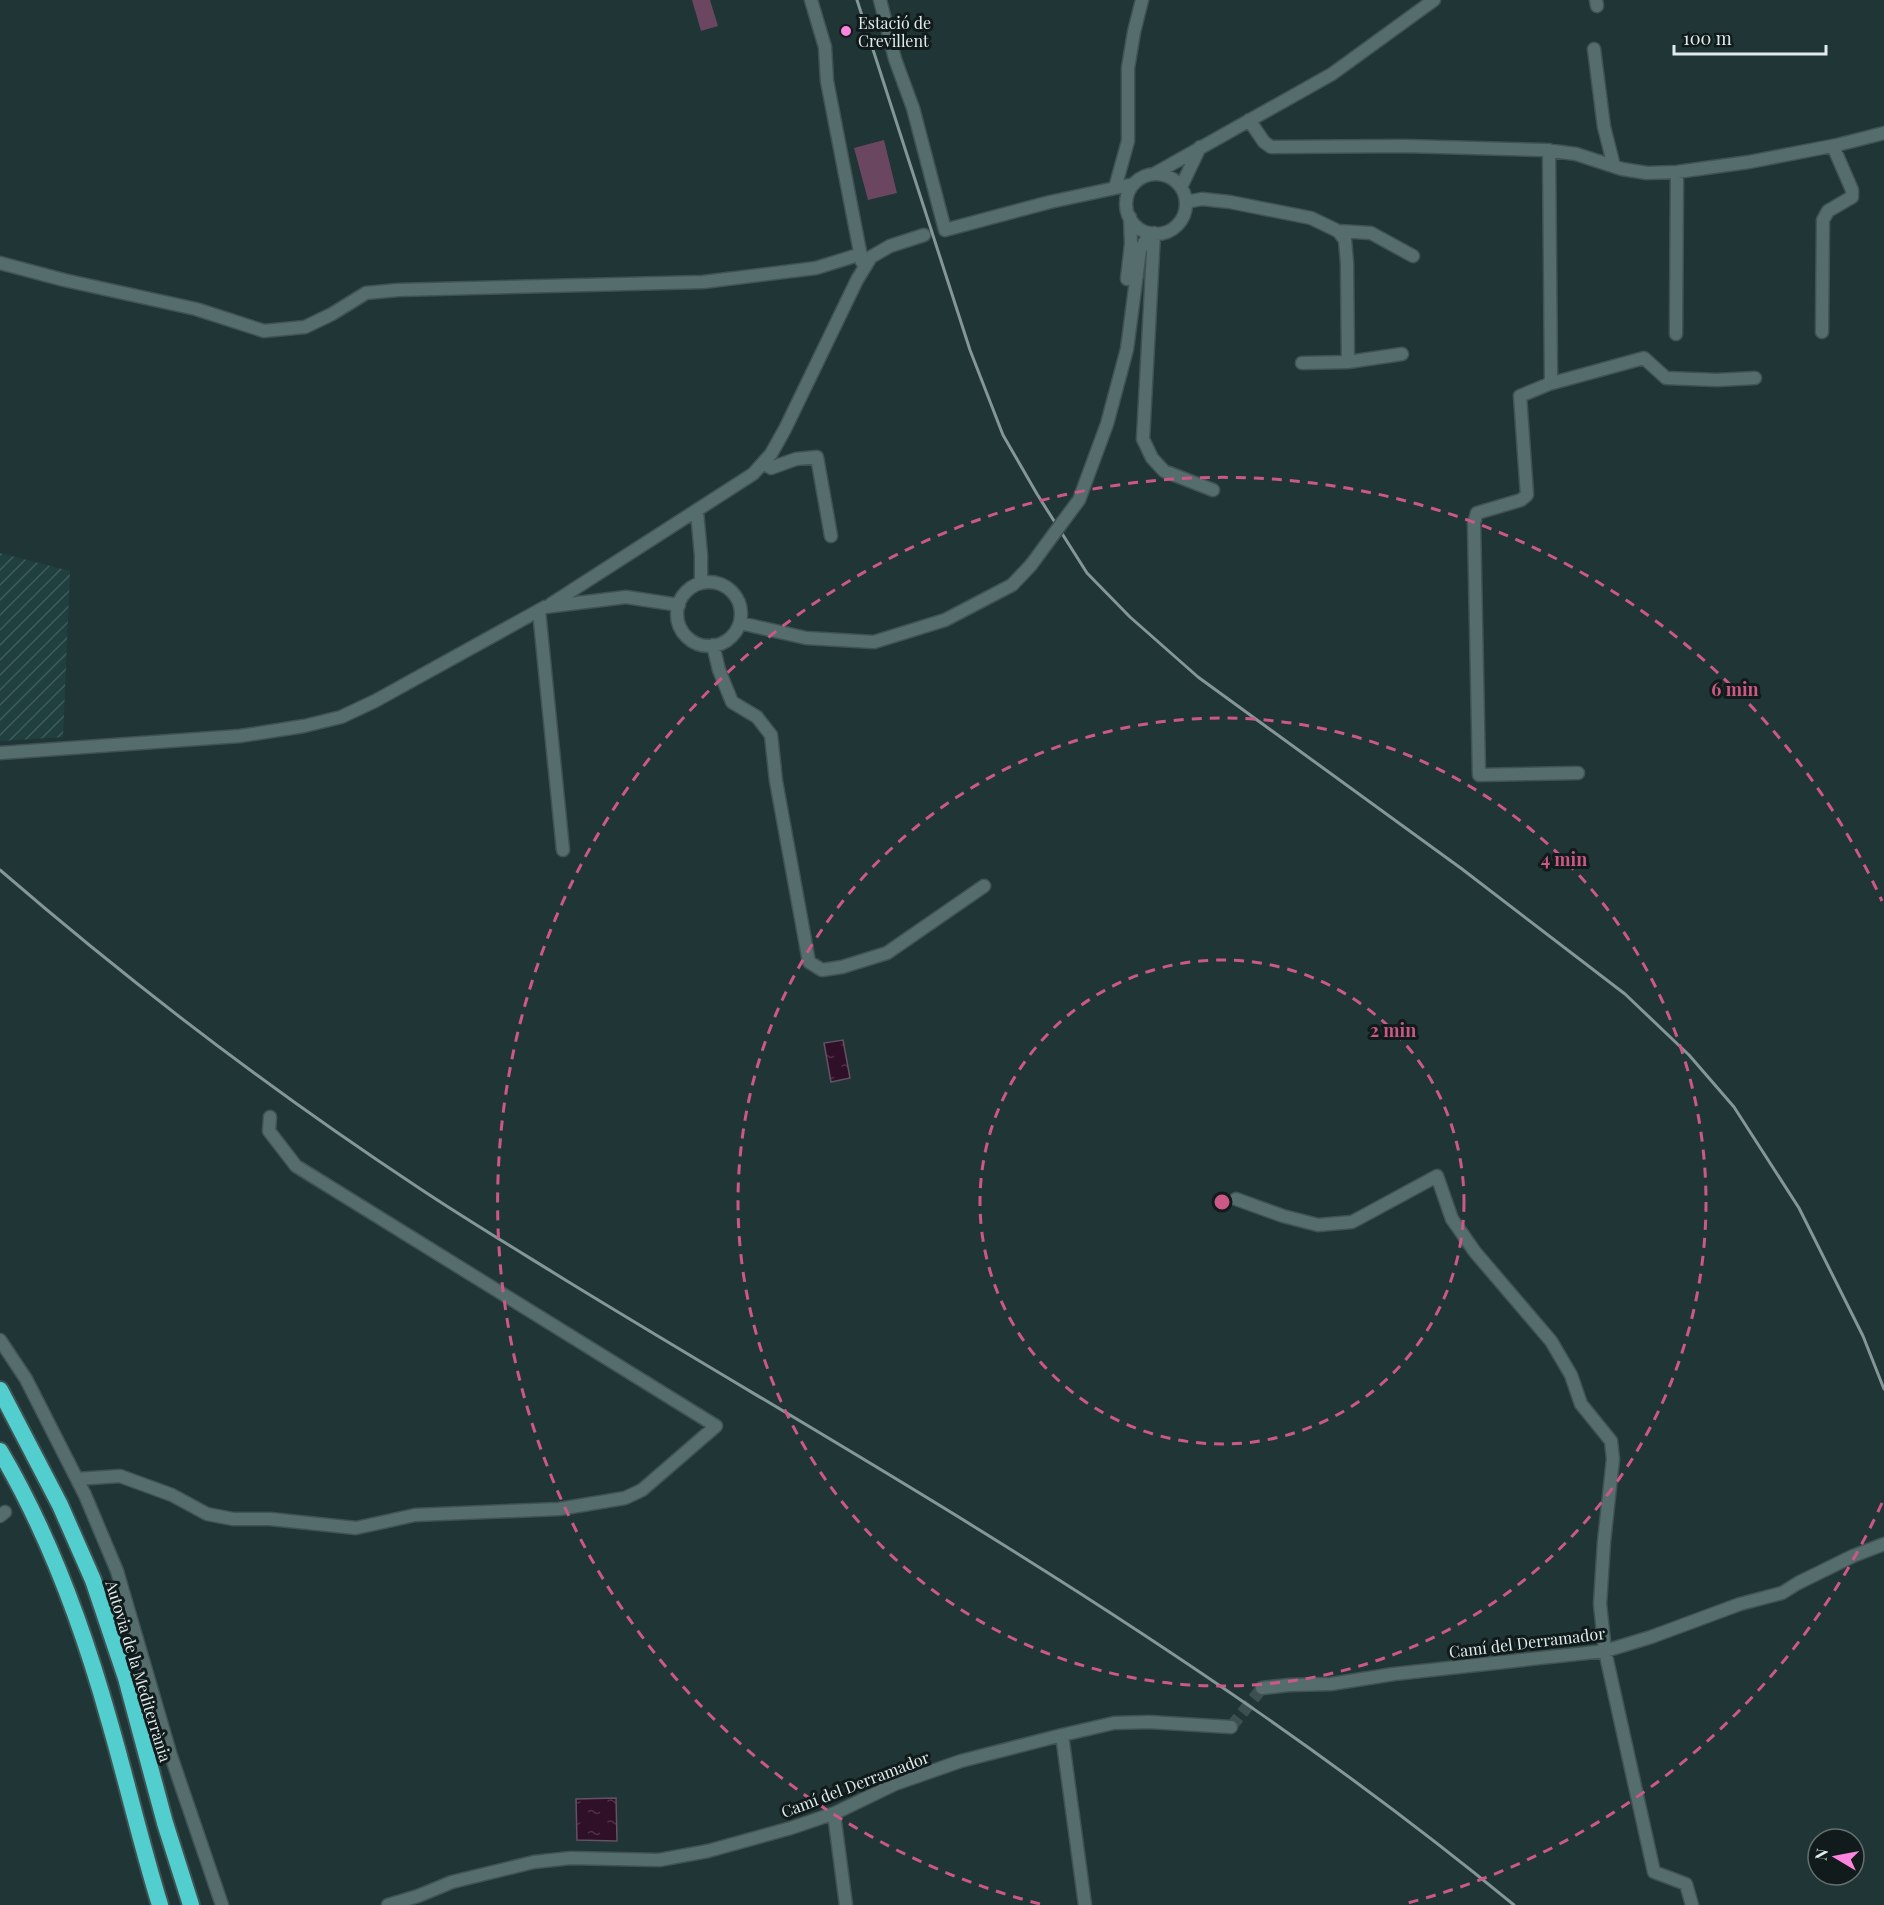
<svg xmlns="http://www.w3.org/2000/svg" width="1884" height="1905" font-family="'Playfair Display',serif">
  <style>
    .industrial { fill: url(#industrial-furrows) }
    .garden { fill: #6b4660 }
    .water { fill: url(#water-ripples); stroke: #645163; stroke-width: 1.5 }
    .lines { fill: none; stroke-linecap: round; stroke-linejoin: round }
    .minor-tunnel { stroke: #3d5050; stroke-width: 12; stroke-dasharray: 12 6; stroke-linecap: butt }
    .minor-casing { stroke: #405353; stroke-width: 15 }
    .highway-casing { stroke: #405353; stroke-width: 20 }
    .minor { stroke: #566d6d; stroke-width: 12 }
    .highway { stroke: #53cecf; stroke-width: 16 }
    .rail { stroke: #859696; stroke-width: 3 }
    .minor-bridge-casing { stroke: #405353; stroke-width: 15; stroke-linecap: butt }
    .minor-bridge { stroke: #566d6d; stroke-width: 12 }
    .ring { fill: none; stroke: #cb5886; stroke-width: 3; stroke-dasharray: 10 8 }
    .poi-dot { fill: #fe85df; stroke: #121b1b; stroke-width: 2 }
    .labels { text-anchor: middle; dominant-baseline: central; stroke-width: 6; stroke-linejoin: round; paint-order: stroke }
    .poi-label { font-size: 16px; fill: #dfecec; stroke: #121b1b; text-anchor: start }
    .street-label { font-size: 16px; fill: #dfecec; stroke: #121b1b }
    .centre { fill: #cb5886; stroke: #121b1b; stroke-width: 3 }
    .ring-label { font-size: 18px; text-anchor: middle; font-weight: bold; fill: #cb5886; stroke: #121b1b; stroke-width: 6; stroke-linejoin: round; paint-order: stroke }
  </style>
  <defs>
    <pattern id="industrial-furrows" width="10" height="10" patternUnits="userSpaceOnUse" patternTransform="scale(1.5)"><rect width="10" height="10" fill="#203f3f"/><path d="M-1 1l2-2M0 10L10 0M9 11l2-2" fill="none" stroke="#405b5b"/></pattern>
    <pattern id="water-ripples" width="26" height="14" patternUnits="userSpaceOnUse" patternTransform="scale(1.5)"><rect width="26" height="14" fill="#300f28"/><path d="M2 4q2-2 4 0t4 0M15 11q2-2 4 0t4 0" fill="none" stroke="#4e3247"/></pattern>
  </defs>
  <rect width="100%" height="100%" fill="#203535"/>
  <path class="industrial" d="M0 553 70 571 63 737 0 741Z"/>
  <path class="garden" d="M692 0H710L718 26 701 31Z
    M884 140 897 193 868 200 854 148Z"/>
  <path class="water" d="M843 1040 850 1078 831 1082 824 1043Z
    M616 1798 617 1841 577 1840 576 1799Z"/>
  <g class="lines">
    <path class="minor-tunnel" d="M1231 1727 1262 1688"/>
    <defs>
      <path id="minor" d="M811 0 825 47 827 81 862 262
        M880 0 895 59 913 108 945 230 1050 202 1134 184
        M1596 0 1597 6
        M1594 49 1604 127 1614 166
        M1249 120 1264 142 1271 147 1405 146 1545 150 1576 154 1622 169 1647 173 1677 172 1749 162 1837 145 1884 133
        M1549 150 1551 379 1549 384 1520 396 1527 495 1521 500 1477 513 1474 523 1479 775 1578 773
        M1154 174 1332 74 1434 0
        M1126 204a30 30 0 1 1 60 0a30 30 0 1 1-60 0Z
        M1181 187 1200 147
        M1115 188 1128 141V68L1134 32 1142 0
        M1186 202 1202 199 1230 202 1311 218 1338 231 1345 240 1347 263 1348 362 1402 354
        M1338 231 1371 233 1413 256
        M1154 233 1143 439 1152 458 1164 471 1213 490
        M0 263 64 280 196 309 264 331 305 327 332 314 366 293 398 290 703 282 816 268 861 254
        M1127 279 1131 244 1130 217
        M1822 332 1823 220 1828 211 1852 197V190L1833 146
        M1676 334 1677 172
        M1302 363 1348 362
        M1549 384 1644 358 1666 378 1717 380 1755 378
        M763 463 771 468 796 459 817 457 831 536
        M697 512 701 555V583
        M1070 512 1079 500 1107 424 1127 349 1140 250 1150 233
        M677 614a32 32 0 1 1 64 0a32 32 0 1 1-64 0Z
        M551 604 753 474 771 454 785 429 857 280 871 257 890 246 924 235
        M539 611 563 850
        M740 623 806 638 874 642 945 620 1012 585 1031 565
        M713 645 719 670 732 702 757 717 771 735 776 781 809 962 822 970 842 967 887 953 984 886
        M0 753 240 736 304 726 341 717 375 701 545 607 626 597 679 605
        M1236 1199 1283 1216 1318 1225 1352 1222 1437 1176 1452 1219 1475 1252 1551 1341 1571 1375 1581 1404 1611 1441 1613 1459 1604 1542 1600 1604 1605 1651 1654 1872 1686 1884 1692 1905
        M0 1340 26 1379 85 1495 117 1571 171 1756 222 1905
        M77 1479 120 1476 172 1495 207 1514 233 1519H270L356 1528 415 1515 559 1509 625 1498 642 1490 716 1426 296 1166 269 1131 270 1117
        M0 1516 5 1512
        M1262 1688 1289 1685 1331 1684 1394 1674 1605 1651 1651 1637 1740 1604 1782 1593 1798 1583 1853 1556 1884 1544
        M1062 1735 1085 1905
        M834 1814 846 1905
        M388 1905 418 1896 452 1882 534 1862 571 1858 659 1860 708 1851 791 1828 835 1813 895 1784 961 1761 1062 1735 1114 1723 1149 1722 1231 1727"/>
      <path id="highway" d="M0 1390 60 1505 93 1580 126 1678 165 1823 191 1905
        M0 1451C49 1534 83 1627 109 1720 127 1782 141 1844 160 1905"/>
    </defs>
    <use href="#minor" class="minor-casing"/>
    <use href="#highway" class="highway-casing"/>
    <use href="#minor" class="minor"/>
    <use href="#highway" class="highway"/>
    <path class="rail" d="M857 0 970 350 1003 435 1037 494 1087 573 1130 617 1198 677 1462 869 1625 994 1689 1055 1734 1107 1799 1208 1863 1336 1884 1389
      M0 870C133 985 272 1091 419 1188 467 1220 517 1250 567 1281 709 1368 853 1451 994 1539 1174 1651 1350 1770 1514 1905"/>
    <defs>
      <path id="minor-bridge" d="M1031 565 1070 512"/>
    </defs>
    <use href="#minor-bridge" class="minor-bridge-casing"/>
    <use href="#minor-bridge" class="minor-bridge"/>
  </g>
  <g class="ring">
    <circle cx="1222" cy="1202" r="242"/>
    <circle cx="1222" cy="1202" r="484"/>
    <path d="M1882 1503A725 725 0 0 1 1404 1904M1040 1904A725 725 0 1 1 1882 901"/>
  </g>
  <circle class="poi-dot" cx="846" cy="31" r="6"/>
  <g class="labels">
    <g class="poi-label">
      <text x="858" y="22">Estació de<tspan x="858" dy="18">Crevillent</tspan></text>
    </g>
    <g class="street-label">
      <text transform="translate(1527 1642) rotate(-7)">Camí del Derramador</text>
      <text transform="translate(139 1671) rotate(73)">Autovia de la Mediterrània</text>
      <text transform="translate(855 1784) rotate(-21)">Camí del Derramador</text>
    </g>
  </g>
  <circle cx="1222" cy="1202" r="9" class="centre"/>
  <g class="ring-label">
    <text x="1735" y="696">6 min</text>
    <text x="1564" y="866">4 min</text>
    <text x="1393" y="1037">2 min</text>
  </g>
  <g transform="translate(1836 1857) rotate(280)"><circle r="28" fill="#121b1b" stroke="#646f6f" stroke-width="1.5"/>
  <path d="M0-4.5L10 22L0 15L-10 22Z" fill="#fe85df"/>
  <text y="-9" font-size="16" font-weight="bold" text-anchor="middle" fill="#dfecec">N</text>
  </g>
  <path d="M1674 45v9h152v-9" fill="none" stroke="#dfecec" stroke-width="3"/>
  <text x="1683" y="45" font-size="18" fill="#dfecec" stroke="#121b1b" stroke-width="4.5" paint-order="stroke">100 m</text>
</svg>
